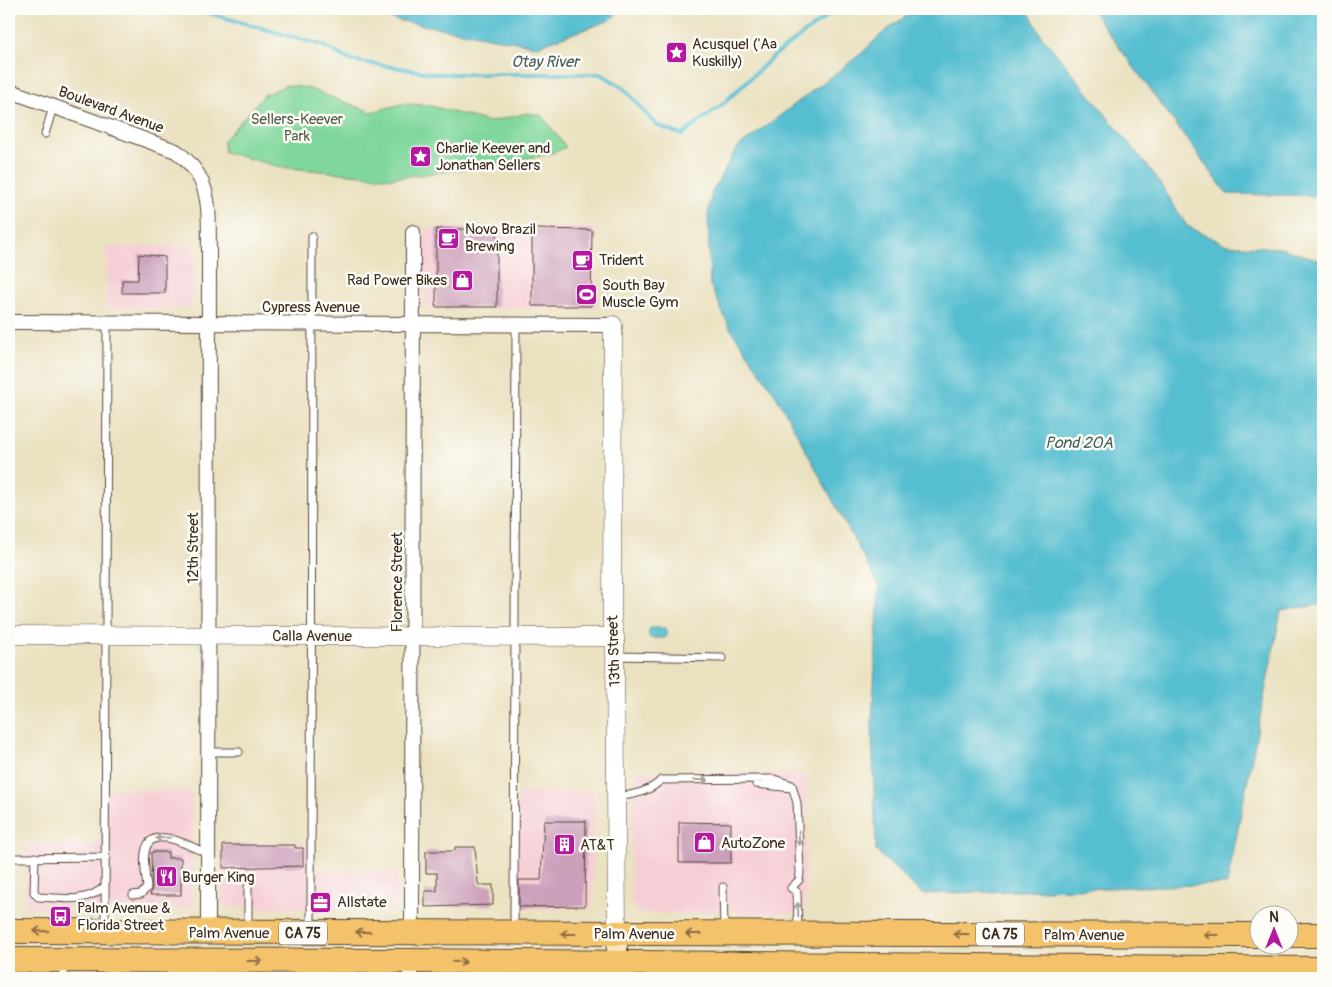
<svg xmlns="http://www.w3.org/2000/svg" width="1332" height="987" font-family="Pangolin,sans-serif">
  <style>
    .built { fill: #f6cfd6 }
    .green { fill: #80d79b; stroke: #5e805c }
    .water { fill: #54bed0; stroke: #487477 }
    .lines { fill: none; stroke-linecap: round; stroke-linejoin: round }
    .stream { stroke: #54bed0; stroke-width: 4 }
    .building { fill: #cca0bb }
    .service-casing { stroke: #554536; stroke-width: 9 }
    .minor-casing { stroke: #554536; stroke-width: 16 }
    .tertiary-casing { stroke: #554536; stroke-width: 19 }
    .secondary-casing { stroke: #554536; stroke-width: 22 }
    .trunk-casing { stroke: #554536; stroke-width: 26 }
    .service { stroke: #fff; stroke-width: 7 }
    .minor { stroke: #fff; stroke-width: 14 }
    .tertiary { stroke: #fff; stroke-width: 18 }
    .secondary { stroke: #fae7c3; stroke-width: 20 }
    .trunk { stroke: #f3c26a; stroke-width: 24 }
    .oneway { stroke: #a79f9a }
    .oneway2 { stroke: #8e6e40 }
    .labels { text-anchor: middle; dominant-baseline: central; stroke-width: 5; stroke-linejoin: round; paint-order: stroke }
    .shield { fill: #fdfcf7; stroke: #75695f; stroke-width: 1 }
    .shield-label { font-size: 14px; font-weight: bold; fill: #3b2a1e }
    .poi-label { font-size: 15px; fill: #3b2a1e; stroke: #fdfcf7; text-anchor: start }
    .street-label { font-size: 15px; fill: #3b2a1e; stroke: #fdfcf7 }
    .park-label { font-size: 15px; fill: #505e44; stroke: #fdfcf7 }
    .water-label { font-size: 16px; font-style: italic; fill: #445e5c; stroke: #fdfcf7 }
  </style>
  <rect width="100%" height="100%" fill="#fdfcf7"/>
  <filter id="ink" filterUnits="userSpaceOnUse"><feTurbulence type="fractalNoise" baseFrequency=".02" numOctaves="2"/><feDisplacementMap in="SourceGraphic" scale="10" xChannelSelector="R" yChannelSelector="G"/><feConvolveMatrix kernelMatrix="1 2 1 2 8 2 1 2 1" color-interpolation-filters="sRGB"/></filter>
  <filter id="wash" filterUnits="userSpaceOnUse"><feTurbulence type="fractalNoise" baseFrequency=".0096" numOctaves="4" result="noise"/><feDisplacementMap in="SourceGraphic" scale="20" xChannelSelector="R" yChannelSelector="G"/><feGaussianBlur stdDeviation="1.12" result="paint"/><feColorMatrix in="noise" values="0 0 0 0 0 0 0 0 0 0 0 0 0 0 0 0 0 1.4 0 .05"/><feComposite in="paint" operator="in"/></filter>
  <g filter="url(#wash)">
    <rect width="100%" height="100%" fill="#eae1c0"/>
    <path class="built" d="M595 227V308H424V228Z
      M194 245V300L190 306 186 308H106L107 247Z
      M637 772 806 774V902L804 913 758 914 739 913 736 909 710 910 709 913H639L631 903V811Z
      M100 790H192V905L187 909 29 908 26 905 25 845 100 844Z
      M594 791 592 908 517 909V792Z
      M220 843H309V871H396L397 906 391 909 225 907 221 904Z"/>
    <path class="green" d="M287 85 307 88 371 112 402 104 428 105 489 122 527 113 541 115 566 147 550 154 474 168 392 178 280 167 224 152 223 141 264 95Z"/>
    <path class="water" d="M370 9H623L608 21 537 46 396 20Z
      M918 9H1027L1041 35 1154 174 1187 226 1227 245 1280 248 1323 261V604L1281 611 1227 884 922 894 876 851 872 724 879 586 777 397 730 328 710 285 708 216 712 192 736 149 862 53C879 35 897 21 918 9Z
      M1091 9H1323V196L1227 194Z
      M650 628H665L667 633 665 638H650L648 633Z"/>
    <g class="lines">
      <path class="stream" d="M194 9 325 46 349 60 437 74H601L624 88 656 125 682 135 724 103 775 55 837 9"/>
    </g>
    <g id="blocks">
      <path class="building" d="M436 229H497V307H436Z
        M532 229 592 230 591 306H532Z
        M139 254 165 257V293H122V280H138Z
        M544 821H586L585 906 519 907V880H541Z
        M679 822 731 823V863H679Z
        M223 845H295V848H303V866L223 868Z
        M455 847H475L478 883 479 885H493V905L425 907V891H437V873H426V851H455Z
        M151 852H168V858H181V895H150L152 887Z"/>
    </g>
  </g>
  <g filter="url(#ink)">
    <use href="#blocks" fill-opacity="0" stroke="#554536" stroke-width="1"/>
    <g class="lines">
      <defs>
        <path id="service" d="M45 134 53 107
          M615 656 722 658
          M208 752H239
          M756 784 792 788
          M616 797C632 795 650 792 661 780L774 779 792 785 797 803 800 873 799 880 791 888 797 892 798 931
          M35 857 34 892 38 897C62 898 86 904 105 886
          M9 858 106 857
          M248 887V929
          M723 887 724 929
          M133 895 141 894 147 888C146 877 143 863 145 853 149 821 193 848 208 854
          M105 927 107 323
          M311 928 312 236
          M514 928 516 324
          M64 963V978
          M170 964V978
          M114 978V963
          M309 978V964
          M528 978V965"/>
        <path id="minor" d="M9 103 13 92 176 151C214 180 208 210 209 253L208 933
          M9 322 613 325
          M412 932 413 232
          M410 961V978
          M206 978V961"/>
        <path id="tertiary" d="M613 325 612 620 615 637 617 934
          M9 635 615 637"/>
        <path id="secondary" d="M617 978V934"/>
        <path id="trunk" d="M9 931 1260 935
          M1290 935H1323
          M9 960 410 961 1323 969"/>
      </defs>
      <use href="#service" class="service-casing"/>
      <use href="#minor" class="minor-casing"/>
      <use href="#tertiary" class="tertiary-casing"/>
      <use href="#secondary" class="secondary-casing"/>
      <use href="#trunk" class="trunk-casing"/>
      <use href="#service" class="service"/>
      <use href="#minor" class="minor"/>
      <use href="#tertiary" class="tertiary"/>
      <use href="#secondary" class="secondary"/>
      <use href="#trunk" class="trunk"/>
    </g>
    <defs><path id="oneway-shaft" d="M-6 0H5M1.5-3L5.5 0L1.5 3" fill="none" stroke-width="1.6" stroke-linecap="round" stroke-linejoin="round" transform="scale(1.25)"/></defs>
    <g class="oneway">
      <use href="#oneway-shaft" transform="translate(701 780)"/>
      <use href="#oneway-shaft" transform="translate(163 838) rotate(177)"/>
      <use href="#oneway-shaft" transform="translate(799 838) rotate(88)"/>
      <use href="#oneway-shaft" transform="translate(798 910) rotate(-93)"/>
    </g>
    <g class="oneway2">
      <use href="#oneway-shaft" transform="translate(41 931) rotate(-179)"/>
      <use href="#oneway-shaft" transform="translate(363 932) rotate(180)"/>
      <use href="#oneway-shaft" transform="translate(568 934) rotate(180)"/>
      <use href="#oneway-shaft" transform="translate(693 934) rotate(180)"/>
      <use href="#oneway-shaft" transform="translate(961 934) rotate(-180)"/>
      <use href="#oneway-shaft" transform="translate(1211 935) rotate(-180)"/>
      <use href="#oneway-shaft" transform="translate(255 961)"/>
      <use href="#oneway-shaft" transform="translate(459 962) rotate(1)"/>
    </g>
  </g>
  <defs>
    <symbol id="sight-square" viewBox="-11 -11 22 22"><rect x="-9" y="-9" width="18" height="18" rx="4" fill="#b5179e" stroke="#fdfcf7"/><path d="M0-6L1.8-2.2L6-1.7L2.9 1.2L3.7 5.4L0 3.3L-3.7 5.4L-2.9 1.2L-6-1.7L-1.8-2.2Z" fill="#fff"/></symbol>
    <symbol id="cafe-square" viewBox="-11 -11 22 22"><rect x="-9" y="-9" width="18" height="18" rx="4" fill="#b5179e" stroke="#fdfcf7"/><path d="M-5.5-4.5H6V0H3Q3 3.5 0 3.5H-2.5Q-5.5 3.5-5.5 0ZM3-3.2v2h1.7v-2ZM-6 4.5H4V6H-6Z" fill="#fff"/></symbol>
    <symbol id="shop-square" viewBox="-11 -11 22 22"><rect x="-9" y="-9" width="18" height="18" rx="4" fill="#b5179e" stroke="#fdfcf7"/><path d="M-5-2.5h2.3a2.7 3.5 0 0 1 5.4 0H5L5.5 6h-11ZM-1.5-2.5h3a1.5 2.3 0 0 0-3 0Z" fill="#fff"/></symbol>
    <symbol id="stadium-square" viewBox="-11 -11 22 22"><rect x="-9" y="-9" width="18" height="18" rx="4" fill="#b5179e" stroke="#fdfcf7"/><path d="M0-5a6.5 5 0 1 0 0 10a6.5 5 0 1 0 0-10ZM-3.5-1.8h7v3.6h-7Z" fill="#fff"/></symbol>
    <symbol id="building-square" viewBox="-11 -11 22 22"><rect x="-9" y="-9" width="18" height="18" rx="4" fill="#b5179e" stroke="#fdfcf7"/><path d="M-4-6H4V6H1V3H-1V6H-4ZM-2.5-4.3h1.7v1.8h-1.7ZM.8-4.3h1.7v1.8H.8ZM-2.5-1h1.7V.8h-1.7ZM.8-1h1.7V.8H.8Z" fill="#fff"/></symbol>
    <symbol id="restaurant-square" viewBox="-11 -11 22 22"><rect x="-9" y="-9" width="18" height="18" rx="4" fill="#b5179e" stroke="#fdfcf7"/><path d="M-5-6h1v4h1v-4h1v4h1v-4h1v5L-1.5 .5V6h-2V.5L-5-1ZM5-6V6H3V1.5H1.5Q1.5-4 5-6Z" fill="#fff"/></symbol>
    <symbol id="office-square" viewBox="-11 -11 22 22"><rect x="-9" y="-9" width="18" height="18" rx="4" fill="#b5179e" stroke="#fdfcf7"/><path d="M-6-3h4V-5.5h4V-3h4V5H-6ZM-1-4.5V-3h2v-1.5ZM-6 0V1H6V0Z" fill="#fff"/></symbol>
    <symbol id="bus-square" viewBox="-11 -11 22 22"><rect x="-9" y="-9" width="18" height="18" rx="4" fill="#b5179e" stroke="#fdfcf7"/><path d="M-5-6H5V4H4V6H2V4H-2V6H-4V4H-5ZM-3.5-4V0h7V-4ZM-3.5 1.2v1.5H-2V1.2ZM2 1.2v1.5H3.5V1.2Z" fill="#fff"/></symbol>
  </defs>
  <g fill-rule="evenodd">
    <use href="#sight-square" x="664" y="40" width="25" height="25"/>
    <use href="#sight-square" x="408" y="144" width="25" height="25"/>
    <use href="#cafe-square" x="436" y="226" width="25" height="25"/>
    <use href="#cafe-square" x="570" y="248" width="25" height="25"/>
    <use href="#shop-square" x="450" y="268" width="25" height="25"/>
    <use href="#stadium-square" x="574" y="282" width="25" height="25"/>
    <use href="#shop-square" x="692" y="830" width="25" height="25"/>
    <use href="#building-square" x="552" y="832" width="25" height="25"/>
    <use href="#restaurant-square" x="154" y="864" width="25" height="25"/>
    <use href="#office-square" x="308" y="890" width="25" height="25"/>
    <use href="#bus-square" x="48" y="904" width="25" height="25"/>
  </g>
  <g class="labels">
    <g class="shield">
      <rect x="279" y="921.5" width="48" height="23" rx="4"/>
      <rect x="976" y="922.5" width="48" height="23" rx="4"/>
    </g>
    <g class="shield-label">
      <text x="303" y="933">CA 75</text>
      <text x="1000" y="934">CA 75</text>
    </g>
    <g class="poi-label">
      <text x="692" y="44">Acusquel ('Aa<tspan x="692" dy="17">Kuskilly)</tspan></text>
      <text x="436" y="148">Charlie Keever and<tspan x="436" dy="17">Jonathan Sellers</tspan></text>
      <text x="465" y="229">Novo Brazil<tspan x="465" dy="17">Brewing</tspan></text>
      <text x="599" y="260">Trident</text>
      <text x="447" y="280" text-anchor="end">Rad Power Bikes</text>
      <text x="602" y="285">South Bay<tspan x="602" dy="17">Muscle Gym</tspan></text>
      <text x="721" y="843">AutoZone</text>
      <text x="580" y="845">AT&amp;T</text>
      <text x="182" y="877">Burger King</text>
      <text x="337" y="902">Allstate</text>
      <text x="77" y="908">Palm Avenue &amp;<tspan x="77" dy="17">Florida Street</tspan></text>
    </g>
    <g class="street-label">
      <text transform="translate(111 110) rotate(20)">Boulevard Avenue</text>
      <text x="311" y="307">Cypress Avenue</text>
      <text transform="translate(193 548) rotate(-90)">12th Street</text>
      <text transform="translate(397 582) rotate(-90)">Florence Street</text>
      <text x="312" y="636">Calla Avenue</text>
      <text transform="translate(614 651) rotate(-92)">13th Street</text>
      <text x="229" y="933">Palm Avenue</text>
      <text x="634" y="934">Palm Avenue</text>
      <text x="1084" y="935">Palm Avenue</text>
    </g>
    <g class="park-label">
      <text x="297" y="119">Sellers-Keever<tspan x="297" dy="17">Park</tspan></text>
    </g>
    <g class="water-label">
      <text x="545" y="62">Otay River</text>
      <text x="1079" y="443">Pond 20A</text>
    </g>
  </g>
  <rect width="1332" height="987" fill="none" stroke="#fdfcf7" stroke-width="30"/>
  <g transform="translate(1274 930)"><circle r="24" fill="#fdfcf7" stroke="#afa8a0"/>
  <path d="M0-4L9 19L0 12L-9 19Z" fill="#b5179e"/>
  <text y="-8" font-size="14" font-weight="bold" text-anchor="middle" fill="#3b2a1e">N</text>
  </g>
</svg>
